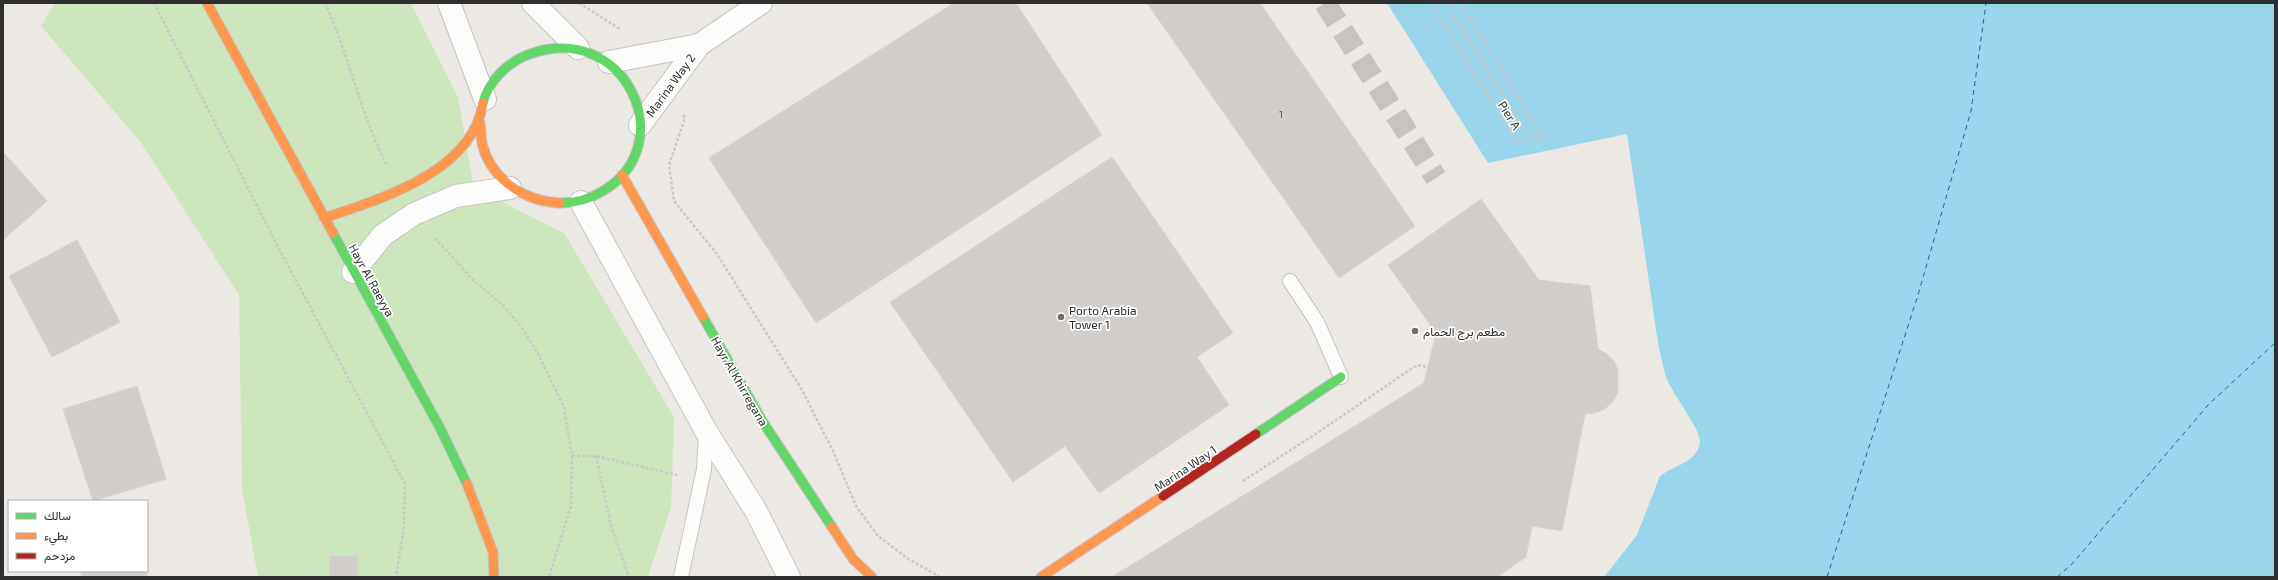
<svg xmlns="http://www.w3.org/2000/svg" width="2278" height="580" font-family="'Exo 2',Vazirmatn,sans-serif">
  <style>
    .green { fill: #cee6be }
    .water { fill: #99d6ec }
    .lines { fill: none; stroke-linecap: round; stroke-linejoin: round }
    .ferry { stroke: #0d6fa3; stroke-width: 1; stroke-dasharray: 5 4; stroke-linecap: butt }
    .building { fill: #d1cecb; stroke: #d7d4d0 }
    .street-tunnel { stroke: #c6c3c0; stroke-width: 22; stroke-dasharray: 22 11; stroke-linecap: butt }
    .lane-casing { stroke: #c5c4c5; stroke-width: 16 }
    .street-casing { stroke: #c5c4c5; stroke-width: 24 }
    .fast-casing { stroke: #c5c4c5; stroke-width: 11 }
    .slow-casing { stroke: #c5c4c5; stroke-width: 11 }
    .jam-casing { stroke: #c5c4c5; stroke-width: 11 }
    .path { stroke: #c9c9c8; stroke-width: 2.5; stroke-dasharray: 3 2; stroke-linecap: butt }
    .lane { stroke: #fcfcfb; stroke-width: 14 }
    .street { stroke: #fcfcfb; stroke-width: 22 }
    .fast { stroke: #63d668; stroke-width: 9 }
    .slow { stroke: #ff974d; stroke-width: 9 }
    .jam { stroke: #b3261e; stroke-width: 9 }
    .poi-dot { fill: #706f6e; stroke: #fff; stroke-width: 1.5 }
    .labels { text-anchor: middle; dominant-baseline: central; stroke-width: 3.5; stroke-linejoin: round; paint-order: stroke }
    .number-label { font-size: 10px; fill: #585857 }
    .street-label { font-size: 12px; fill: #2e2e2e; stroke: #fff }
    .poi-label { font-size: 12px; fill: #2e2e2e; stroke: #fff; text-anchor: start }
  </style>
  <rect width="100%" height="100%" fill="#ece8e4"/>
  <path class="green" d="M55 3H411L458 97 474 188 564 233 674 417 671 508 648 577H258L242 489 239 295 142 144 41 26Z"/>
  <path class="water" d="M1387 3H2275V577H1604L1637 535 1660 476C1673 466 1698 462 1700 442 1701 429 1672 394 1666 377 1657 347 1654 313 1649 282 1642 232 1634 183 1627 134L1488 163Z"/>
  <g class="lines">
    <path class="ferry" d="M1827 577 1918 295 1971 111 1986 3
      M2057 577 2072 564 2209 404 2275 343"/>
  </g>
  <path class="building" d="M954 3H1016L1102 135 816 323 709 158Z
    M1147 3H1260L1415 226 1339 278Z
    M3 152 47 201 3 240Z
    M1112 157 1233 333 1197 357 1229 405 1099 493 1065 446 1013 482 890 302Z
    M1481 199 1539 280 1590 286 1598 349 1607 354 1614 361 1618 370V392L1613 401 1605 409 1595 413 1585 414 1562 531 1532 526 1526 557 1497 577H1112L1424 383 1436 333 1388 265Z
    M77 240 120 322 52 357 9 276Z
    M137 386 166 479 93 501 63 409Z
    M329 556H357L358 577H330Z
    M147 567V577H81V571H147Z"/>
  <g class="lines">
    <path class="street-tunnel" d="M1325 3 1436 178"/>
    <defs>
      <path id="lane" d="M1290 281 1317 322 1341 377
        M681 577 704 469 706 432"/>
      <path id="street" d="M449 3 485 99
        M533 3 578 48
        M609 62 699 45
        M640 125 699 45 761 3
        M581 202 706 431 756 511 789 577
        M353 272 383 235 414 214 456 196 510 188"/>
      <path id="fast" d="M483 103C488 81 509 61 530 54 624 20 683 143 603 191 590 199 575 203 560 203
        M333 233 440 428 467 484
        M703 317 763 422 832 527
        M1256 434 1341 377"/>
      <path id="slow" d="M207 3 333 233
        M480 123C481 131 481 140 483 147 493 181 527 202 560 203
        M622 175 703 317
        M324 218C380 199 473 172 483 103
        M467 484 493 552 494 577
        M832 527 853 559 872 577
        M1041 577 1163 496"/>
      <path id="jam" d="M1163 496 1256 434"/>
    </defs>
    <use href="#lane" class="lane-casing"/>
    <use href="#street" class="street-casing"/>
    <use href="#fast" class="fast-casing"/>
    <use href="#slow" class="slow-casing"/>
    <use href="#jam" class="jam-casing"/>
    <path class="path" d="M154 3 276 243 405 484 404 526 396 577
      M325 3C349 55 360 112 386 164
      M579 3 620 29
      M1430 3 1516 141 1543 137 1461 3
      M1446 3 1526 132
      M683 115 685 118 669 165 674 201 717 254 802 390 833 451 856 506 878 536 907 558 940 577
      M435 238 472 279 505 307 522 328 537 352 564 407 572 456 571 506 549 577
      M572 456H596L677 475
      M596 456 611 526 629 577
      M1243 481 1317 433 1417 365 1428 367"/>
    <use href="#lane" class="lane"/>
    <use href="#street" class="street"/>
    <use href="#fast" class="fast"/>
    <use href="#slow" class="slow"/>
    <use href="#jam" class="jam"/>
  </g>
  <g class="poi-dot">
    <circle cx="1061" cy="317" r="4"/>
    <circle cx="1415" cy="331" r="4"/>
  </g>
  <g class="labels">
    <g class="number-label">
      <text x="1281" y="114">1</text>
    </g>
    <g class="street-label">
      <text transform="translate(670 85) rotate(-54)">Marina Way 2</text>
      <text transform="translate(1510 115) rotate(58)">Pier A</text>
      <text transform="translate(372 280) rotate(61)">Hayr Al Raeyya</text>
      <text transform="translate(740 381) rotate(60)">Hayr Al Khirregana</text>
      <text transform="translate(1185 468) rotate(-34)">Marina Way 1</text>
    </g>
    <g class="poi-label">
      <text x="1069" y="310">Porto Arabia<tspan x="1069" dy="14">Tower 1</tspan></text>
      <text x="1423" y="331">مطعم برج الحمام</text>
    </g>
  </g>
  <rect width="2278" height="580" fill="none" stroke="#2e2e2e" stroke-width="8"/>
  <rect x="8" y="500" width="140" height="72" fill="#ffffff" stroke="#ababab"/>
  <rect x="16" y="513" width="20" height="6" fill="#63d668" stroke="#ababab"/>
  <text x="44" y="520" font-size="12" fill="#2e2e2e">سالك</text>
  <rect x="16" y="533" width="20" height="6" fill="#ff974d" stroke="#ababab"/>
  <text x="44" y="540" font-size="12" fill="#2e2e2e">بطيء</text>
  <rect x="16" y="553" width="20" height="6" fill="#b3261e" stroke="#ababab"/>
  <text x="44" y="560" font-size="12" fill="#2e2e2e">مزدحم</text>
</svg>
